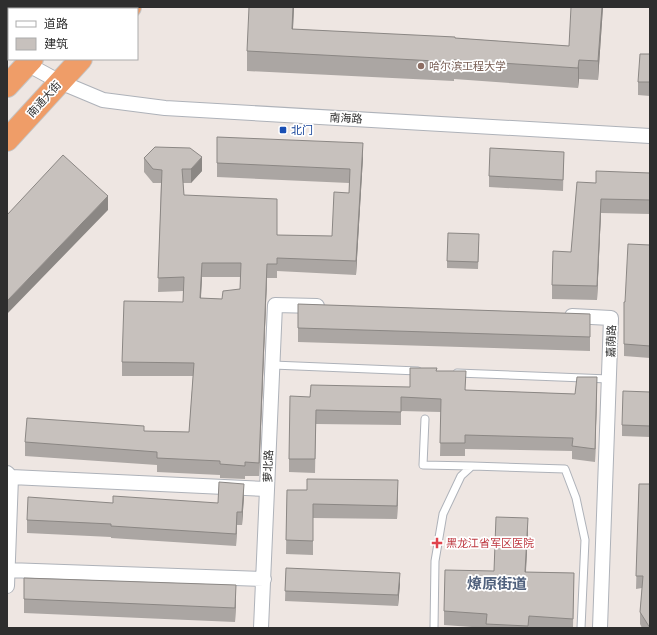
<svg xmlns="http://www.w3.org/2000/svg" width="657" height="635" font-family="Helvetica,'Noto Sans SC',sans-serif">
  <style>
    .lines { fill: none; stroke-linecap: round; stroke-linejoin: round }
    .service-casing { stroke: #aeb2b9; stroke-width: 9 }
    .minor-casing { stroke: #aeb2b9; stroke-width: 16 }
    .trunk-casing { stroke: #c4c4c4; stroke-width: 24 }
    .service { stroke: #fff; stroke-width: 7 }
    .minor { stroke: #fff; stroke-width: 14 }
    .trunk { stroke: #ef9d68; stroke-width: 22 }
    .wall { fill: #aba6a3; fill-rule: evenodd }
    .shaded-wall { fill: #8b8784 }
    .building { fill: #c7c1bd; stroke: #8b8784; fill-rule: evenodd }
    .education-dot { fill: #8d6e63; stroke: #fff; stroke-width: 1.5 }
    .transit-dot { fill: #1a4fb4; stroke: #fff; stroke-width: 1.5 }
    .health-dot { fill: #e0444e; stroke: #fff; stroke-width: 1.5 }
    .labels { text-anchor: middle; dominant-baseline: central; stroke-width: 3.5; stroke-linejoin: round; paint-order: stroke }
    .education-label { font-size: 11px; fill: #785e54; stroke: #fff; text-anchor: start }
    .street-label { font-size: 11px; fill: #2e2e2e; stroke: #fff }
    .transit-label { font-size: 11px; fill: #164399; stroke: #fff; text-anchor: start }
    .health-label { font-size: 11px; fill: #be3a42; stroke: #fff; text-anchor: start }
    .district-label { font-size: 15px; font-weight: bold; fill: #50617d; stroke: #fff }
  </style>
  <rect width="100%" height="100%" fill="#eee6e2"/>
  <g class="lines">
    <defs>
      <path id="service" d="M273 365 418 371
        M457 373 609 379
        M425 419 423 465 472 466
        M434 628 435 561 443 514 461 476 472 466 565 469 576 498 585 540 581 628"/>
      <path id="minor" d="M27 64 60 82 103 100 165 108 650 136
        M572 316 611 318 600 628
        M7 473 11 477 7 586
        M11 477 267 489
        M7 570 264 579
        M261 628 275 305 317 306"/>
      <path id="trunk" d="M78 9 80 7
        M128 9 130 7
        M7 86 32 59
        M7 140 81 59"/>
    </defs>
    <use href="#service" class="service-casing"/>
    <use href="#minor" class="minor-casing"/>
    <use href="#trunk" class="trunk-casing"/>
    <use href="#service" class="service"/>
    <use href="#minor" class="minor"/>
    <use href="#trunk" class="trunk"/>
  </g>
  <path class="wall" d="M294 7 293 29 455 38 569 46 603 7 598 80 579 79 578 88 454 79V81L247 71V51Z
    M650 54V96L638 95V82Z
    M217 137 363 157 356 275 277 271V278H267L259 476H245V479L220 478V475L157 472V465L25 456V442L144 431 189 432 193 376H122V362L183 302V291L158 292 161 183H153L144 172V158L202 171 191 183H183L184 195 277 235 332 236 349 193V183L217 177ZM202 277H240V289L222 299 201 298Z
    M564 152 563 191 489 187V176Z
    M650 173V214L601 213 597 300 552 299V285L571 252 596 183Z
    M479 242 478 269 447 268V261Z
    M650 245V358L624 356V302H625Z
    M298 304 590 314V351L298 342Z
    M437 371 466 390 575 394 597 390 595 462 572 459V451L465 449V456H440L441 412 401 411V425L316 424 315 473 289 472V459L310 397 410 387Z
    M650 392V437L622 436V425Z
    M639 484 650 628H642L640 624V612L642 588 636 589Z
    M287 490 398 494 397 519 313 518V555L286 554Z
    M244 496 242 525H237L236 546 111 538V537L27 533V520L113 503H218Z
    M528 531 526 572 574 573 573 628H486L444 625V611L494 571Z
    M286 568 400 584 398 606 285 601Z
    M24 578 236 599 235 622 24 613Z"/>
  <path class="shaded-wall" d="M7 7H13L11 9H9V11L7 14Z
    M293 7H294L292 48V29Z
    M602 7H603L598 80V61Z
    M579 60V79L578 88V68Z
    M363 143V157L356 275V261Z
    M202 157V171L191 183V169Z
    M108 196V210L7 314V301Z
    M601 199V213L597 300V286Z
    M202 263V277L200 312V298Z
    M267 264V278L259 476V463Z
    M597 377V390L595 462V449Z
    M398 480V494L397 519V506Z
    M244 484V496L242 525V512Z
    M237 512V525L236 546V534Z
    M528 518V531L525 586V572Z
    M400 573V584L398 606V595Z
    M236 585V599L235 622V608Z"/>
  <path class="building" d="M249 7H293L292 29 455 37V38L569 46 571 7H602L598 61 579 60 578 68 454 60V62L247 51Z
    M640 54H650V82H638Z
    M217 137 363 143 356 261 277 258V264H267L259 463 245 462V466L220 464V461L157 458V452L25 442 27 418 144 426V431L189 432 194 363 122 362 124 301 183 302 184 277 158 278 162 170 153 169 144 158 155 147 190 148 202 157 191 169H182L184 195 277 199V235L332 236 334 192 349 193 350 169 217 163ZM202 263H241L240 289 223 291 222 299 200 298Z
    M490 148 564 152 563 180 489 176Z
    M63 155 108 196 7 301V215Z
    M596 171 650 173V200L601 199 597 286 552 285 553 251 571 252 577 182 596 183Z
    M448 233 479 234 478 262 447 261Z
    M628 244 650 245V346L624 344V302H625Z
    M298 304 590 314V337L298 328Z
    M410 368H437L436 371H466L465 390 575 394 577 377H597L595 449 572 446 573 438 465 435V443H440L441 399 401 397V412L316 410 315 459H289L290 396 310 397 311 385 410 387Z
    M623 391 650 392V426L622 425Z
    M307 479 398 480 397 506 313 504V541L286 540 287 490H307Z
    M219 482 244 484 242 512H237L236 534 111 526V524L27 520 28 497 113 503V496L218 503Z
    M639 484H650V628L640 612 643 576H636Z
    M496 517 528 518 525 572 574 573 573 619 529 616 528 626 486 624 487 614 444 611 445 570 494 571Z
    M286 568 400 573 398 595 285 591Z
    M24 578 236 585 235 608 24 599Z"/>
  <circle class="education-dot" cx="421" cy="66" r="4"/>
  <rect class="transit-dot" x="279" y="126" width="8" height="8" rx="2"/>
  <path class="health-dot" d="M435 537h4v4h4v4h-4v4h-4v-4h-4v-4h4z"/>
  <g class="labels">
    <g class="education-label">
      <text x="429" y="66">哈尔滨工程大学</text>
    </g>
    <g class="street-label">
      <text transform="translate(44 99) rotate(-48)">南通大街</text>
      <text transform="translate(346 118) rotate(3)">南海路</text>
      <text transform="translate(611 341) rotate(-88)">嘉荫路</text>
      <text transform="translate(268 466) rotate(-88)">萝北路</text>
    </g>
    <g class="transit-label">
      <text x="291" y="130">北门</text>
    </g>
    <g class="health-label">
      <text x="446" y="543">黑龙江省军区医院</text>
    </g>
    <g class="district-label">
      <text x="497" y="583">燎原街道</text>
    </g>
  </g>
  <rect width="657" height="635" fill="none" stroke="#2e2e2e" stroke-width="16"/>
  <rect x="8" y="8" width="130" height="52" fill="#ffffff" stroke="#ababab"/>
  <rect x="16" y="21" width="20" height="6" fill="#ffffff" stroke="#ababab"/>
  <text x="44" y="28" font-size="12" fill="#2e2e2e">道路</text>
  <rect x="16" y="38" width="20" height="12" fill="#c7c1bd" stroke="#ababab"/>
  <text x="44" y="48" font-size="12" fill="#2e2e2e">建筑</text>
</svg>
